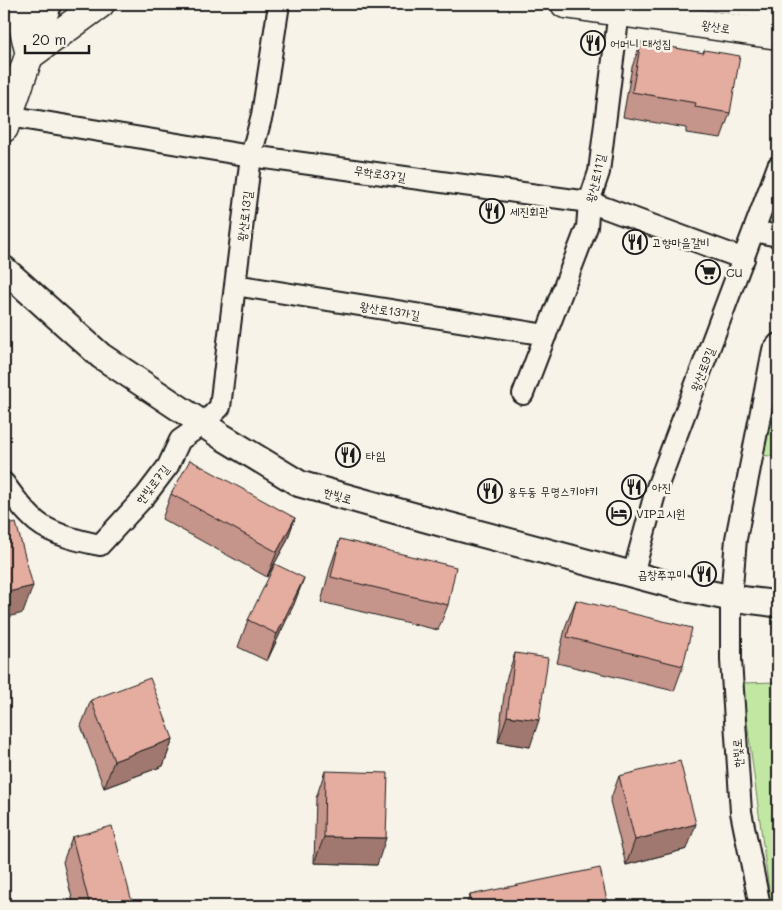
<svg xmlns="http://www.w3.org/2000/svg" width="782" height="910" font-family="Mali,'Poor Story',sans-serif">
  <style>
    .green { fill: #c1e7a2; stroke: #6e825f }
    .lines { fill: none; stroke-linecap: round; stroke-linejoin: round }
    .service-casing { stroke: #1c1c1c; stroke-width: 14 }
    .minor-casing { stroke: #1c1c1c; stroke-width: 24 }
    .tertiary-casing { stroke: #1c1c1c; stroke-width: 29 }
    .secondary-casing { stroke: #1c1c1c; stroke-width: 31 }
    .primary-casing { stroke: #1c1c1c; stroke-width: 31 }
    .service { stroke: #f7f3e8; stroke-width: 10 }
    .minor { stroke: #f7f3e8; stroke-width: 20 }
    .tertiary { stroke: #f7f3e8; stroke-width: 25 }
    .secondary { stroke: #f7f3e8; stroke-width: 28 }
    .primary { stroke: #f7f3e8; stroke-width: 28 }
    .wall { fill: #c5948a; stroke: #1c1c1c }
    .shaded-wall { fill: #a07870; stroke: #1c1c1c }
    .building { fill: #e5aca0; stroke: #1c1c1c }
    .labels { text-anchor: middle; dominant-baseline: central; stroke-width: 5; stroke-linejoin: round; paint-order: stroke }
    .street-label { font-size: 12px; fill: #1c1c1c; stroke: #f7f3e8 }
    .poi-label { font-size: 12px; fill: #1c1c1c; stroke: #f7f3e8; text-anchor: start }
  </style>
  <rect width="100%" height="100%" fill="#f7f3e8"/>
  <filter id="ink" filterUnits="userSpaceOnUse"><feTurbulence type="fractalNoise" baseFrequency=".02" numOctaves="2"/><feDisplacementMap in="SourceGraphic" scale="10" xChannelSelector="R" yChannelSelector="G"/><feConvolveMatrix kernelMatrix="1 2 1 2 8 2 1 2 1" color-interpolation-filters="sRGB"/></filter>
  <g filter="url(#ink)">
    <path class="green" d="M778 358V457L753 454Z
      M778 682V906H771L742 683Z"/>
    <g class="lines">
      <defs>
        <path id="service" d="M701 4 778 17"/>
        <path id="minor" d="M8 116 251 156 589 202 744 259
          M754 231 778 236
          M235 285 546 335
          M523 394 587 227 589 202 599 172 619 11
          M4 483C14 497 24 511 37 522 53 535 80 541 100 545L146 495 168 466 180 440 203 424 220 407 251 156 262 115 279 4
          M633 574 656 490 778 166
          M760 906 741 812 731 660V598L736 539 772 355 773 350 778 344"/>
        <path id="tertiary" d="M4 269 101 356 221 436 300 484 429 520 683 588 731 598 778 604"/>
        <path id="secondary" d="M4 128 47 4"/>
        <path id="primary" d="M18 4 30 55 100 4
          M565 4 778 35"/>
      </defs>
      <use href="#service" class="service-casing"/>
      <use href="#minor" class="minor-casing"/>
      <use href="#tertiary" class="tertiary-casing"/>
      <use href="#secondary" class="secondary-casing"/>
      <use href="#primary" class="primary-casing"/>
      <use href="#service" class="service"/>
      <use href="#minor" class="minor"/>
      <use href="#tertiary" class="tertiary"/>
      <use href="#secondary" class="secondary"/>
      <use href="#primary" class="primary"/>
    </g>
    <path class="wall" d="M641 42 703 53 704 50 730 113 721 138 686 133V128L623 117 632 67Z
      M171 494 295 518 286 543 267 577 162 519Z
      M340 539 448 605 438 630 321 602 331 565Z
      M304 578 294 604 267 661 238 647 248 620Z
      M576 600 683 666 674 691 557 663 566 625Z
      M515 653 530 747 498 742 506 680Z
      M91 700 173 739 163 766 104 788 81 726Z
      M325 771 377 865 314 863 316 798Z
      M619 776 687 849 626 865 610 801Z
      M72 837 133 906H74L63 862Z
      M470 895 608 906H466Z"/>
    <path class="shaded-wall" d="M295 518 286 543 267 577 277 552Z
      M304 578 294 604 267 661 277 634Z
      M33 586 23 613 4 618V593Z
      M507 716 539 720 530 747 498 742Z
      M173 739 163 766 104 788 114 761Z
      M696 824 687 849 626 865 635 840Z
      M324 837 386 838 377 865 314 863Z"/>
    <path class="building" d="M641 42 704 53V50L740 56 730 113 695 107 696 103 632 92Z
      M190 460 295 518 277 552 171 494Z
      M16 523 33 586 4 593V526Z
      M340 539 456 567 448 605 331 577Z
      M275 564 304 578 277 634 248 620Z
      M576 600 692 628 683 666 567 637Z
      M515 653 548 658 539 720 507 716Z
      M150 678 173 739 114 761 91 700Z
      M680 761 696 824 635 840 619 776Z
      M325 771 388 773 386 838 324 837Z
      M112 826 133 906H90L72 837Z
      M600 868 608 906H472L470 895Z"/>
  </g>
  <defs>
    <symbol id="restaurant-ring" viewBox="-11 -11 22 22"><circle r="9.5" fill="#f7f3e8" stroke="#1c1c1c" stroke-width="1.5"/><path d="M-5-6h1v4h1v-4h1v4h1v-4h1v5L-1.5 .5V6h-2V.5L-5-1ZM5-6V6H3V1.5H1.5Q1.5-4 5-6Z" fill="#1c1c1c"/></symbol>
    <symbol id="supermarket-ring" viewBox="-11 -11 22 22"><circle r="9.5" fill="#f7f3e8" stroke="#1c1c1c" stroke-width="1.5"/><path d="M-6-5.5h2.5l.6 2H6L4.5 2H-2.5L-4.4-4H-6ZM-1.5 3.2a1.3 1.3 0 1 0 .1 0ZM3 3.2a1.3 1.3 0 1 0 .1 0Z" fill="#1c1c1c"/></symbol>
    <symbol id="hotel-ring" viewBox="-11 -11 22 22"><circle r="9.5" fill="#f7f3e8" stroke="#1c1c1c" stroke-width="1.5"/><path d="M-6-4.5h1.5V1H6V5H4.5V3h-9V5H-6ZM-4 0a1.8 1.8 0 1 1 3.6 0ZM.5 0V-2.5h3Q6-2.5 6 0Z" fill="#1c1c1c"/></symbol>
  </defs>
  <g fill-rule="evenodd">
    <use href="#restaurant-ring" x="579" y="29" width="28" height="28"/>
    <use href="#restaurant-ring" x="478" y="197" width="28" height="28"/>
    <use href="#restaurant-ring" x="621" y="228" width="28" height="28"/>
    <use href="#supermarket-ring" x="694" y="258" width="28" height="28"/>
    <use href="#restaurant-ring" x="334" y="441" width="28" height="28"/>
    <use href="#restaurant-ring" x="620" y="473" width="28" height="28"/>
    <use href="#restaurant-ring" x="476" y="477" width="28" height="28"/>
    <use href="#hotel-ring" x="605" y="499" width="28" height="28"/>
    <use href="#restaurant-ring" x="690" y="560" width="28" height="28"/>
  </g>
  <g class="labels">
    <g class="street-label">
      <text transform="translate(716 26) rotate(9)">왕산로</text>
      <text transform="translate(380 173) rotate(8)">무학로37길</text>
      <text transform="translate(595 178) rotate(-77)">왕산로11길</text>
      <text transform="translate(244 216) rotate(-83)">왕산로13길</text>
      <text transform="translate(390 310) rotate(9)">왕산로13가길</text>
      <text transform="translate(702 369) rotate(-69)">왕산로9길</text>
      <text transform="translate(152 484) rotate(-52)">한빛로7길</text>
      <text transform="translate(338 495) rotate(16)">한빛로</text>
      <text transform="translate(737 753) rotate(-93)">한빛로</text>
    </g>
    <g class="poi-label">
      <text x="610" y="43">어머니 대성집</text>
      <text x="510" y="211">세진회관</text>
      <text x="652" y="242">고향마을갈비</text>
      <text x="726" y="272">CU</text>
      <text x="366" y="455">타임</text>
      <text x="652" y="487">아진</text>
      <text x="508" y="491">용두동 무명스키야키</text>
      <text x="636" y="513">VIP고시원</text>
      <text x="686" y="574" text-anchor="end">곱창쭈꾸미</text>
    </g>
  </g>
  <rect width="782" height="910" fill="none" stroke="#f7f3e8" stroke-width="20"/>
  <rect x="10" y="10" width="762" height="890" fill="none" stroke="#1c1c1c" stroke-width="2" filter="url(#ink)"/>
  <path d="M25 45v8h64v-8" fill="none" stroke="#1c1c1c" stroke-width="2.5"/>
  <text x="32" y="45" font-size="15" fill="#1c1c1c" stroke="#f7f3e8" stroke-width="4" paint-order="stroke">20 m</text>
</svg>
